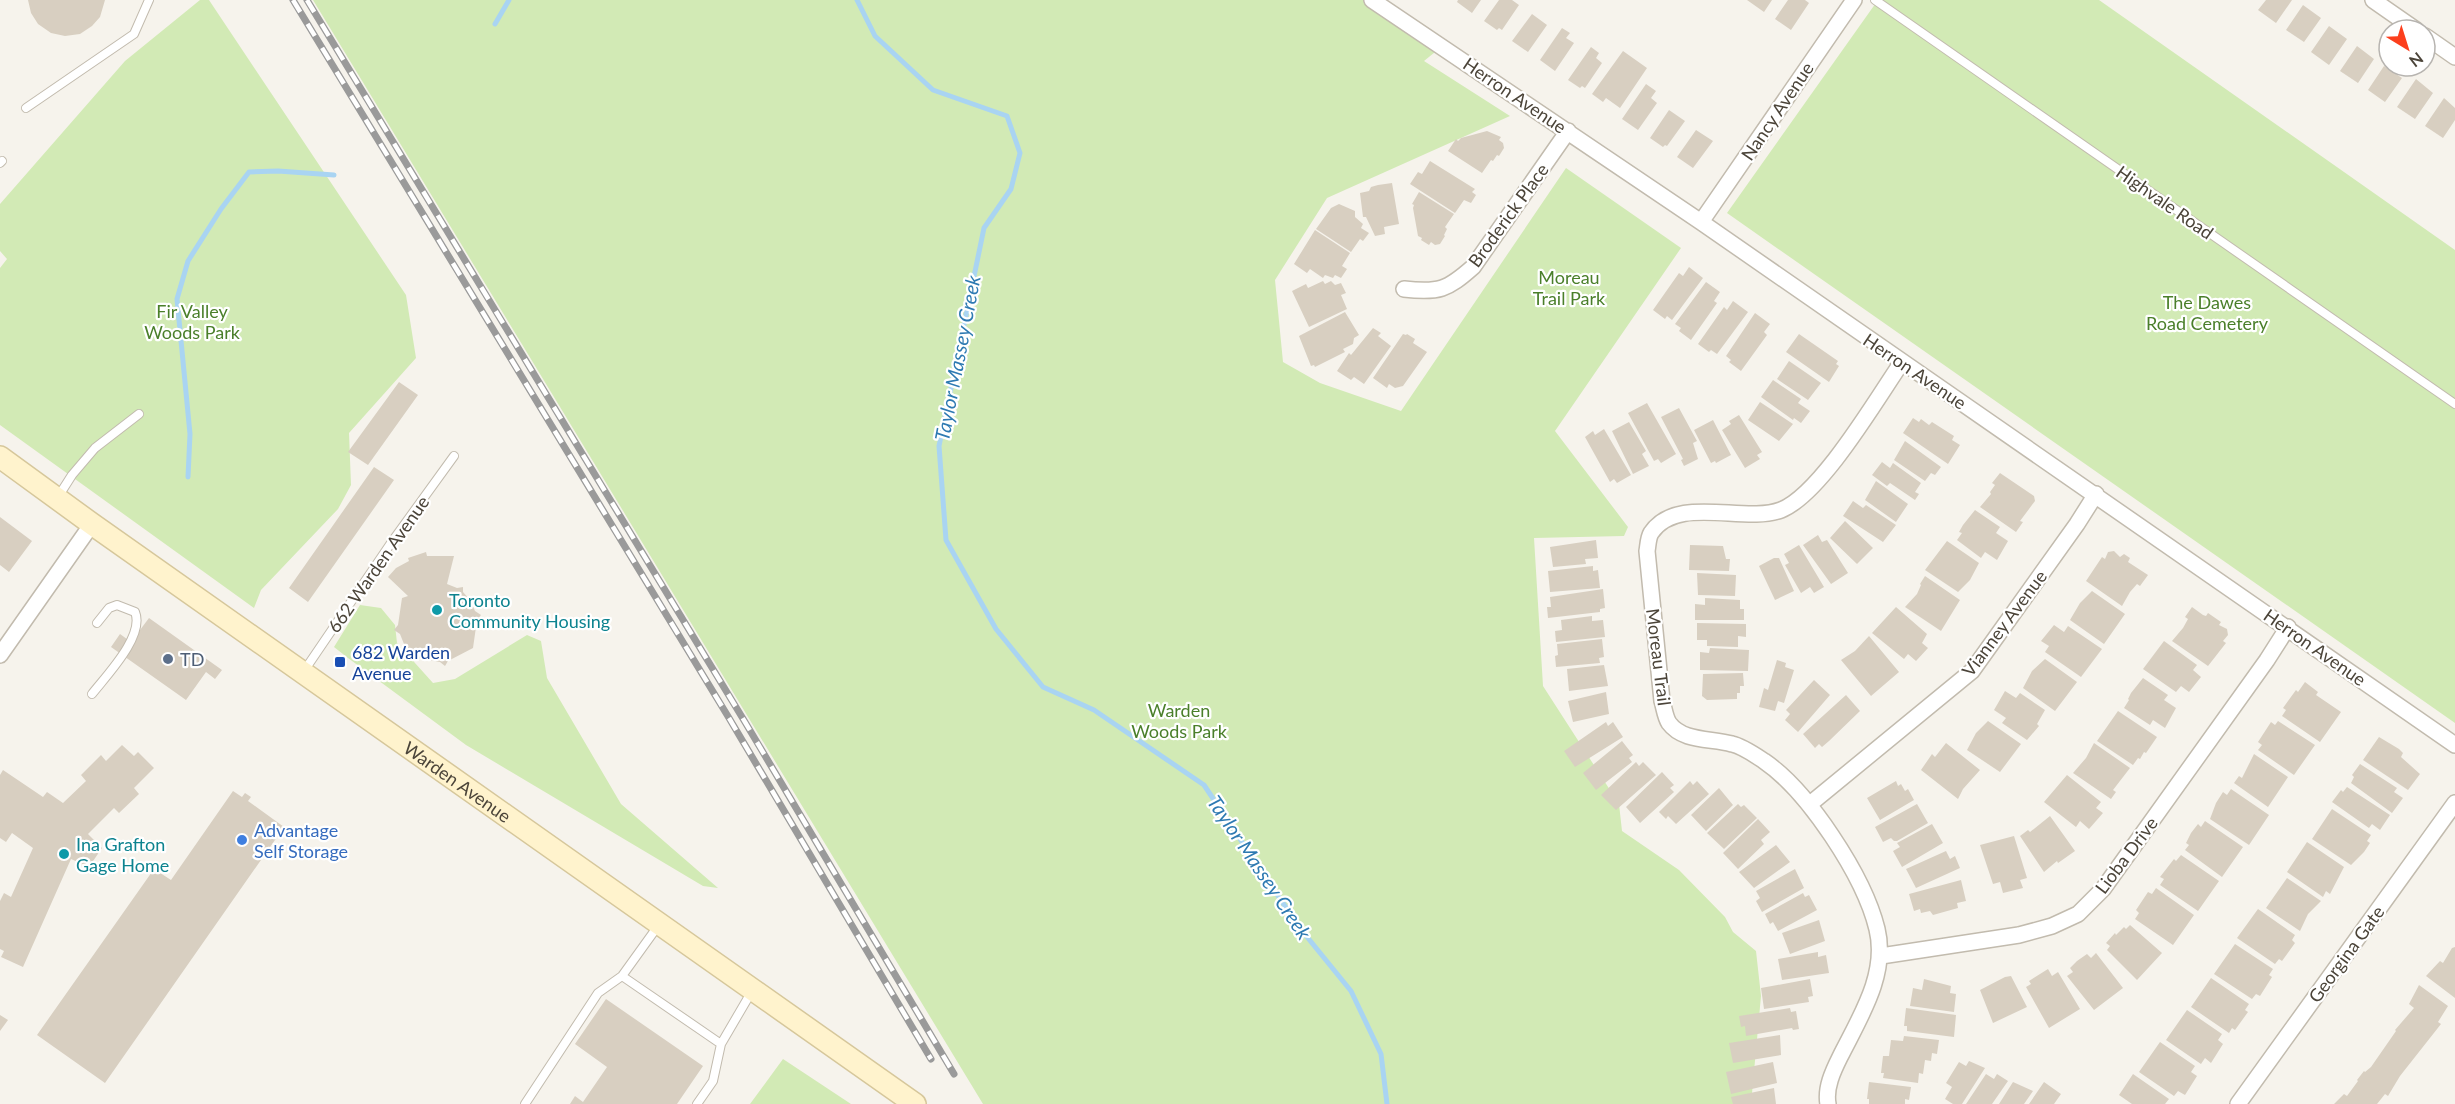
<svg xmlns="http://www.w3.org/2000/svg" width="2455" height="1104" font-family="Lato,sans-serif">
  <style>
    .green { fill: #d2eab5 }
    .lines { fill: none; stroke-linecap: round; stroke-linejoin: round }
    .stream { stroke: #a9d4f2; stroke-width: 5 }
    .building { fill: #d8cfc1 }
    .lane-casing { stroke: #c2bbae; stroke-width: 10 }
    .street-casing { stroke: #c2bbae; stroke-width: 18 }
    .secondary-casing { stroke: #d6c79b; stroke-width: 24 }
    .lane { stroke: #fff; stroke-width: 8 }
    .street { stroke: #fff; stroke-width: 15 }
    .secondary { stroke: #fff3cd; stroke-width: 21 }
    .rail-casing { stroke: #9a9a9a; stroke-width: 7 }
    .rail { stroke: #fff; stroke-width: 4.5; stroke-dasharray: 14; stroke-linecap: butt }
    .culture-dot { fill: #0f9aa8; stroke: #fff; stroke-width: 2 }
    .service-dot { fill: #5c6f8a; stroke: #fff; stroke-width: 2 }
    .transit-dot { fill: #1a4fb4; stroke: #fff; stroke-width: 2 }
    .shop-dot { fill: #3f7fe0; stroke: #fff; stroke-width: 2 }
    .labels { text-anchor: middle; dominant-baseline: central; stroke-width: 4.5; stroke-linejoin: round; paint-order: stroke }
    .street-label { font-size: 18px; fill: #4b4439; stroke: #fff }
    .park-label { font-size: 18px; fill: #4a7f2a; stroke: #fff }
    .culture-label { font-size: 18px; fill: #0d838f; stroke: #fff; text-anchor: start }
    .transit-label { font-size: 18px; fill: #164399; stroke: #fff; text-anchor: start }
    .service-label { font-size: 18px; fill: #4e5e75; stroke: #fff; text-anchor: start }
    .shop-label { font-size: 18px; fill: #366cbe; stroke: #fff; text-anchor: start }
    .water-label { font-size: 20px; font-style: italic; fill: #2e7ab2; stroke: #fff }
  </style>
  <rect width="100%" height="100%" fill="#f6f3ec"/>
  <path class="green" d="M200 0H209L406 295 416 358 349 433 351 485 338 509 261 590 254 608 0 425V268L7 259 0 251V204L125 61Z
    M313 0H1366L1440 48 1424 61 1510 116 1327 198 1275 280 1283 362 1320 383 1401 411 1566 168 1681 248 1555 431 1628 527 1624 536 1534 538 1543 686 1619 804 1622 831 1679 870 1725 917 1733 932 1756 951 1761 996 1751 1104H983Z
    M1878 0H2099L2455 250V723L1727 213Z
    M360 605 381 608 395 625 397 643 433 683 455 679 527 635 541 641 547 678 621 804 718 888 703 886 466 745 348 658 334 647Z
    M783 1059 851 1104H750Z"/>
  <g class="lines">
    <path class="stream" d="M857 0 875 36 933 90 1007 116 1020 153 1011 189 984 228 939 446 946 540 996 629 1043 687 1094 710 1204 785 1299 927 1351 991 1381 1054 1387 1104
      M495 24 509 0
      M188 477 190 434 177 299 188 261 221 209 249 172 278 171 334 175"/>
  </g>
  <path class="building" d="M28 0H105L100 17 92 26 80 34 65 36 51 33 38 24 31 13Z
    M1458 0H1481L1472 13 1457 2Z
    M1499 0H1512L1519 5 1502 30 1499 28 1497 30 1484 21Z
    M1747 0H1772L1764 12Z
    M1788 0H1805L1809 3 1791 30 1775 19Z
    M2266 0H2292L2276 23 2258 10Z
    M2303 5 2321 18 2304 42 2286 30Z
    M1532 14 1547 25 1528 52 1512 41Z
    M2329 26 2347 39 2329 65 2311 52Z
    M1562 28 1570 33 1566 38 1574 43 1555 71 1540 60Z
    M2357 46 2374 59 2358 83 2340 71Z
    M1591 47 1599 53 1596 58 1602 63 1585 88 1582 86 1580 88 1568 80Z
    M1623 51 1647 68 1620 108 1606 98 1603 102 1592 94Z
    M2384 66 2402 78 2385 102 2368 90Z
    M2416 79 2433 93 2415 119 2397 107Z
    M1646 84 1656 91 1651 98 1657 103 1638 130 1622 119Z
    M2444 98 2455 108V120L2443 138 2425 126Z
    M1669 110 1685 121 1667 146 1665 145 1663 147 1650 138Z
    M1696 130 1713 141 1693 168 1677 157Z
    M1487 131 1501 137 1499 140 1503 143 1504 148 1499 156 1497 155 1493 161 1491 160 1482 173 1448 151 1456 139 1458 141 1461 138Z
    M1430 161 1475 189 1472 192 1476 195 1471 203 1464 200 1455 213 1410 184 1418 172 1422 174Z
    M1392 183 1399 224 1384 227 1385 234 1375 236 1366 217H1363L1360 193 1369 191 1371 187 1378 185Z
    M1419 192 1454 214 1445 227 1447 229 1444 235 1445 236 1440 244 1435 245 1431 242 1429 245 1421 240 1422 238 1418 236 1413 208 1414 205 1412 204Z
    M1339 204 1355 211V217L1363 224 1361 228 1369 233 1363 241 1360 239 1351 252 1316 229 1331 208Z
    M1315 230 1350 253 1342 266 1347 269 1341 278 1335 275 1333 278 1325 275 1323 278 1310 269 1307 273 1294 264Z
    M1689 267 1703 278 1672 320 1667 316 1665 319 1653 310 1679 273 1683 276Z
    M1323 281 1325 284 1331 281 1335 285 1341 283 1346 293 1341 295 1347 309 1309 327 1292 291 1306 284 1308 288Z
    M1706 282 1720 292 1714 301 1717 303 1691 340 1679 331 1681 328 1675 324Z
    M1733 301 1748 312 1717 354 1711 350 1709 352 1698 344 1724 307 1727 310Z
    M1345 312 1359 335 1354 338 1353 344 1343 349 1345 352 1315 367 1314 365 1311 366 1299 336Z
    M1755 313 1770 324 1764 332 1767 335 1741 371 1729 362 1731 360 1726 356Z
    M1373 328 1381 333 1378 336 1391 346 1364 384 1354 377 1351 380 1337 371 1349 353 1351 355Z
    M1403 334 1406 335 1407 334 1415 339 1413 343 1427 352 1403 386 1395 388 1389 384 1387 388 1373 378Z
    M1799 334 1838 361 1836 364 1839 366 1829 382 1786 352Z
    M1789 361 1821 383 1808 400 1777 379Z
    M1773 380 1801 399 1798 403 1810 411 1801 423 1794 418 1793 420 1761 397Z
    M399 382 418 395 368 465 348 452Z
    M1760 402 1793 424 1779 441 1748 420Z
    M1647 403 1676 454 1661 463 1658 459 1654 461 1628 413Z
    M1679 408 1697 441 1693 443 1698 459 1684 466 1681 460 1683 459 1661 417Z
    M1739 415 1762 452 1757 455 1760 459 1745 468 1722 430 1731 424 1729 421Z
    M1913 418 1919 422 1921 419 1929 425 1932 422 1954 436 1952 440 1960 445 1948 464 1903 433Z
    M1713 420 1731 455 1716 463 1715 461 1711 463 1694 430Z
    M1629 422 1646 451 1642 454 1649 466 1633 474 1612 431Z
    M1604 429 1631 475 1617 483 1614 479 1610 482 1585 437 1593 431 1595 435Z
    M1905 441 1941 467 1935 475 1931 473 1925 481 1894 460Z
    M1882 462 1890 468 1893 463 1921 483 1915 492 1919 494 1915 500 1890 483 1887 486 1872 475Z
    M374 467 394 480 308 602 289 588Z
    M2000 473 2034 496 2035 501 2020 521 2023 522 2016 532 1980 507 1991 494 1990 492 1995 485 1992 483Z
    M1876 481 1908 504 1896 522 1865 500Z
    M1853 501 1863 508 1866 505 1896 525 1883 542 1843 516Z
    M1975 510 2000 527 1996 533 2008 541 1997 560 1985 552 1981 558 1957 540 1962 533 1959 532 1963 525Z
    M0 517 32 541 9 572 0 565Z
    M1845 521 1873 548 1857 564 1830 538Z
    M1818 535 1822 542 1827 540 1848 573 1831 584 1803 545Z
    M1596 540 1598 558 1585 559 1586 564 1553 567 1550 547Z
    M1947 541 1979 563 1970 580 1958 592 1925 570Z
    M1690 545 1723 546 1726 559H1730L1729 571 1689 570Z
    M1799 545 1824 587 1814 593 1810 587 1801 593 1785 565 1789 563 1784 554Z
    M2114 551 2120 557 2124 554 2130 558 2128 562 2148 575 2140 586 2137 584 2130 592 2122 606 2086 581 2102 557 2105 559 2108 552Z
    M426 552 427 556H454L447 584 457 588 463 587V592L470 600 475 611 481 615 477 620 473 648 448 661 445 666 440 662 418 658 412 659 411 652 404 644 400 634 394 630 398 625 402 598 408 596 388 577 396 568 409 561 408 558Z
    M1774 558H1779L1794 591 1775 600 1759 566Z
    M1593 566V571L1598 570 1600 588 1550 592 1548 571Z
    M1697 573 1736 575 1735 596 1698 595Z
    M1925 576 1960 600 1941 631 1905 607 1917 594 1921 585 1920 584Z
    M1603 589 1605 608 1600 609V612L1548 618 1547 607H1551L1550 597Z
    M2092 591 2125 614 2104 644 2070 620 2080 603Z
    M1705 598 1740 600V609H1744V620H1695V604L1705 605Z
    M1896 607 1927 634 1922 643 1928 648 1916 661 1908 654 1904 659 1872 633Z
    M2192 607 2203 615 2206 616 2208 613 2221 622 2219 625 2227 629 2228 635 2223 641 2226 643 2208 666 2172 641 2183 628 2188 619 2185 617Z
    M1592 616V621L1603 620 1605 637 1556 642 1555 631 1562 630 1561 620Z
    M149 618 222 670 215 679 206 672 186 700 111 647 120 634 131 642Z
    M1697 623 1746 624V637L1738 636V647L1707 646V640H1697Z
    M2054 625 2064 632 2068 626 2102 649 2081 677 2045 652 2049 646 2041 641Z
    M1869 636 1899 672 1871 696 1841 660 1855 651Z
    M1602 639 1604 657 1599 658 1600 663 1556 667 1555 656 1558 655 1557 644Z
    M2164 641 2197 665 2193 670 2201 677 2189 692 2181 686 2176 692 2143 669Z
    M1710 648 1749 650 1748 671 1700 670V652L1709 653Z
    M2045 659 2077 682 2055 711 2023 688 2032 671Z
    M1777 660 1786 663 1785 667 1794 670 1784 703 1778 701 1775 711 1759 707 1764 688 1768 690Z
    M1604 665 1608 686 1569 691 1567 669Z
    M1743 673 1744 686H1740V693H1737V699L1707 700 1702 696 1703 674Z
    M2143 678 2168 695 2164 700 2176 708 2165 728 2153 720 2150 725 2124 708 2129 700 2128 699 2131 693Z
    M1814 680 1830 695 1798 732 1785 720 1790 714 1786 710Z
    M2305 682 2318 692 2316 695 2341 712 2320 742 2282 716 2286 710 2283 708 2296 690 2298 692Z
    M2005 691 2016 698 2020 693 2045 710 2037 724 2039 726 2027 740 2002 723 2006 718 1994 710Z
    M1606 692 1609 714 1573 722 1568 701Z
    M1846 695 1860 711 1829 741 1822 747 1819 744 1815 748 1803 734Z
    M2118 711 2157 737 2146 753 2144 752 2140 759 2138 758 2133 765 2097 741Z
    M1988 721 2021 744 2000 772 1967 750 1976 733Z
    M2278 721 2315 745 2294 775 2258 750 2262 745 2258 742 2271 722 2275 725Z
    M1606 722 1608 726 1613 722 1623 737 1575 767 1564 751Z
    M2379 737 2399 749 2403 753 2401 757 2420 774 2408 790 2363 760Z
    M1622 741 1633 755 1629 758 1632 762 1596 790 1583 773Z
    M1946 743 1980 770 1963 789 1958 799 1921 770 1932 754 1935 757Z
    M2094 743 2130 768 2113 790 2116 792 2111 799 2073 773 2086 758Z
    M122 745 134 756 138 752 154 768 134 788 139 794 119 813 114 808 88 834 102 848 89 867 71 859 23 967 1 957 4 951 0 949V901L4 893 11 897 33 848 12 833 6 842 0 838V775L3 770 43 797 47 792 63 803 86 781 81 775 101 755 106 761Z
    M2254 754 2288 777 2268 807 2234 783 2239 776 2242 778Z
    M1636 762 1639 766 1643 762 1656 775 1616 810 1601 795Z
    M2360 764 2397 788 2394 792 2403 798 2392 813 2351 783 2354 777 2352 775Z
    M1662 772 1674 785 1670 788 1674 792 1640 823 1626 807Z
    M2067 775 2101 802 2096 808 2103 813 2089 829 2080 821 2076 827 2044 802Z
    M1690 781 1693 785 1697 781 1709 794 1676 824 1668 816 1666 819 1659 812Z
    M1896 781 1898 786 1901 784 1905 791 1908 789 1914 800 1880 820 1867 798Z
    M2347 787 2390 815 2380 830 2372 824 2369 828 2332 802 2341 790 2343 792Z
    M1719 788 1733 805 1706 831 1691 815Z
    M2231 789 2269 815 2249 845 2210 819 2216 803 2223 792 2227 795Z
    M233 791 242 797 245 793 251 797 248 801 284 827 105 1083 37 1035 154 869 171 880Z
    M1738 804 1741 807 1744 805 1757 818 1724 849 1707 833Z
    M1917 804 1928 823 1897 841H1894L1891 838 1883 842 1875 827Z
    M2332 809 2371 835 2367 841 2370 843 2364 852 2351 865 2312 839Z
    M2050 816 2075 851 2058 863 2057 861 2044 872 2020 836 2028 830 2030 832Z
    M1758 819 1770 832 1761 840 1764 844 1738 869 1723 853Z
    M2205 821 2243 847 2222 877 2185 850 2189 845 2186 843 2191 833 2198 824 2201 827Z
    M1932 824 1943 843 1902 867 1893 851 1900 847 1897 843Z
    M2014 836 2027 878 2020 880 2023 888 2003 893 2000 882 1993 884 1980 845Z
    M2307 842 2344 867 2330 894 2326 891 2323 897 2287 872Z
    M1776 845 1790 862 1754 888 1739 872Z
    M1946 851 1950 859 1955 856 1960 868 1916 888 1906 869Z
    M2181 855 2219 881 2198 911 2160 885 2164 879 2160 877 2174 859 2176 861Z
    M1795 869 1804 888 1762 912 1756 901 1760 898 1756 891Z
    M2287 878 2321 901 2308 914 2300 931 2266 908Z
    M1961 880 1966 901 1957 903 1958 908 1933 915 1930 911 1921 913 1920 909 1914 911 1909 894Z
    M2156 888 2194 915 2173 945 2135 919 2139 913 2136 910 2148 892 2152 894Z
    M1803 893 1805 897 1809 895 1817 910 1778 931 1773 922 1770 924 1765 914Z
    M2258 909 2295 935 2292 940 2295 943 2282 961 2279 959 2275 964 2237 938Z
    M1819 920 1825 941 1790 954 1782 933Z
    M2130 925 2162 953 2137 980 2107 950 2110 946 2106 943 2115 933 2116 935 2124 927 2126 929Z
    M2235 944 2273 969 2269 975 2272 977 2260 996 2256 994 2252 999 2214 974Z
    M2455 947V998L2426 976 2440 961 2443 963 2452 948Z
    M1818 952V957L1826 955 1829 973 1782 980 1778 959Z
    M2096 953 2123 988 2094 1010 2067 976 2073 972 2070 968 2077 961 2087 954 2091 958Z
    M2048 969 2052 976 2058 972 2080 1009 2049 1028 2026 987 2031 984 2029 981Z
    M2011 976 2027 1007 1993 1023 1980 990 2005 977Z
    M2211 978 2249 1004 2245 1010 2248 1012 2235 1030 2232 1028 2229 1033 2191 1007Z
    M1810 979 1813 996 1808 997 1809 1002 1764 1009 1761 988Z
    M1924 979 1951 986 1950 993 1956 994 1954 1012 1910 1006 1913 988 1922 990Z
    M2419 985 2448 1006 2438 1022 2441 1024 2400 1076 2388 1096 2385 1094 2377 1104H2334L2344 1094 2347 1096 2358 1081 2357 1080 2364 1071 2365 1072 2371 1067 2396 1031 2395 1030 2414 1008 2409 1004Z
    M606 999 703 1066 677 1104H570L575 1096 583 1102 607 1067 575 1044Z
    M1790 1008 1791 1012 1796 1011 1799 1029 1793 1030 1792 1028 1746 1036 1745 1026 1741 1027 1739 1016Z
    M1906 1008 1956 1015 1954 1037 1907 1031V1026H1904Z
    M2187 1010 2222 1034 2218 1040 2223 1044 2211 1063 2205 1058 2201 1064 2166 1040Z
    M0 1015 8 1020 0 1031Z
    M1780 1035 1781 1055 1733 1063 1729 1043Z
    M1904 1036 1939 1040 1937 1054 1932 1053 1931 1061 1925 1060 1923 1074 1919 1073 1918 1083 1883 1078 1884 1073H1881L1883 1056H1889L1891 1040 1903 1041Z
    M2160 1042 2195 1066 2191 1072 2197 1076 2185 1095 2178 1091 2174 1096 2139 1072Z
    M1969 1061 1985 1068 1962 1104H1953L1945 1099 1952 1087 1946 1083 1959 1062 1966 1066Z
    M1773 1062 1777 1083 1731 1094 1726 1072Z
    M1986 1074 1994 1079 1997 1074 2008 1081 1992 1104H1966Z
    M2133 1074 2169 1099 2165 1104H2132L2119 1095Z
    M1869 1082 1911 1087 1909 1100 1905 1099V1104H1869V1099H1867Z
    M2013 1082 2033 1091 2024 1104H1999Z
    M2044 1082 2061 1094 2054 1104H2029Z
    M1774 1088 1776 1104H1733L1731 1097Z"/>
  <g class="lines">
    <defs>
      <path id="lane" d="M1875 0 2455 404
        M26 108 134 34 149 0
        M0 163 2 161
        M58 497 72 475 95 448 139 414
        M304 671 391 543 454 456
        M92 694C106 676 145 636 135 612L117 605 109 608 97 623
        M622 976 721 1044
        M525 1104 598 993 622 976 658 926
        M697 1104 713 1081 721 1044 752 991"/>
      <path id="street" d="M1372 0 1701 222 2455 745
        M2373 0 2416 30
        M2425 36 2455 57
        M1701 222 1854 0
        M1404 289C1439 293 1447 290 1473 267L1568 131
        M0 655 92 524
        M1810 804 1972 671 2077 524 2096 494
        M1881 956 2019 935 2052 926 2078 914 2103 889 2267 660 2288 627
        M1828 1104C1825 1088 1833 1071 1840 1057 1860 1017 1888 974 1877 929 1864 876 1808 791 1764 761 1755 755 1742 746 1732 744 1711 738 1683 742 1669 723 1665 717 1664 707 1662 701L1647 551C1648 546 1648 538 1651 533 1677 494 1744 524 1781 510 1821 494 1876 400 1902 362
        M2238 1104 2455 803"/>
      <g id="secondary">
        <path id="s1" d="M0 457 92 524 915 1104"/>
      </g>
    </defs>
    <use href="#lane" class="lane-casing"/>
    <use href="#street" class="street-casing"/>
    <use href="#secondary" class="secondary-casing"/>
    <use href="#lane" class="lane"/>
    <use href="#street" class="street"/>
    <use href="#secondary" class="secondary"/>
    <defs>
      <path id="rail" d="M293 0 729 718 931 1059
        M307 0 745 722 954 1074"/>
    </defs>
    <use href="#rail" class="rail-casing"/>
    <use href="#rail" class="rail"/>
  </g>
  <g class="culture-dot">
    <circle cx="437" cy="610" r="6"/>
    <circle cx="64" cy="854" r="6"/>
  </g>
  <circle class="service-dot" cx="168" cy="659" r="6"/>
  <rect class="transit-dot" x="334" y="656" width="12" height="12" rx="3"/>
  <circle class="shop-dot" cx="242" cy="840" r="6"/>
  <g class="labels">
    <g class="street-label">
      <text transform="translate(1515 95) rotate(34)">Herron Avenue</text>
      <text transform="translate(1777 111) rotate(-56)">Nancy Avenue</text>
      <text transform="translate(2165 202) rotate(35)">Highvale Road</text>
      <text transform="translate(1508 215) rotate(-54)">Broderick Place</text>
      <text transform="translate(1915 371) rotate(34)">Herron Avenue</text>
      <text transform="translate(378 564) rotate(-55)">662 Warden Avenue</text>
      <text transform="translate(2004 623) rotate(-53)">Vianney Avenue</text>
      <text transform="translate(2315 647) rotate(35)">Herron Avenue</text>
      <text transform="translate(1659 657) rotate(83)">Moreau Trail</text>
      <text stroke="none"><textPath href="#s1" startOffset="561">Warden Avenue</textPath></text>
      <text transform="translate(2126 855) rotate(-53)">Lioba Drive</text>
      <text transform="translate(2346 954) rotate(-54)">Georgina Gate</text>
    </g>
    <g class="park-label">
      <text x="1569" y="277">Moreau<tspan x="1569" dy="21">Trail Park</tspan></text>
      <text x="2207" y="302">The Dawes<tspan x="2207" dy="21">Road Cemetery</tspan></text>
      <text x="192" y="311">Fir Valley<tspan x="192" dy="21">Woods Park</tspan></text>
      <text x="1179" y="710">Warden<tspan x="1179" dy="21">Woods Park</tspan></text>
    </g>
    <g class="culture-label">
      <text x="449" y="600">Toronto<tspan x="449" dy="21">Community Housing</tspan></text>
      <text x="76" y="844">Ina Grafton<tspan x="76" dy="21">Gage Home</tspan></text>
    </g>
    <g class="transit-label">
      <text x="352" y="652">682 Warden<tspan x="352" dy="21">Avenue</tspan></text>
    </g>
    <g class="service-label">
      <text x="180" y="659">TD</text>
    </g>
    <g class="shop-label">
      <text x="254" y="830">Advantage<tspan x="254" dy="21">Self Storage</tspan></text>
    </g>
    <g class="water-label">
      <text transform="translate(957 358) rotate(-79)">Taylor Massey Creek</text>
      <text transform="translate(1260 867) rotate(56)">Taylor Massey Creek</text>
    </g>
  </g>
  <g transform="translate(2407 48) rotate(142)"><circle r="28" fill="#ffffff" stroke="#b7b4b0" stroke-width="1.5"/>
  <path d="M0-4.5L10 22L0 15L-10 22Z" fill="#fc3f1d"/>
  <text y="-9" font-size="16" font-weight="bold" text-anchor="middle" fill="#4b4439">N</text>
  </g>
</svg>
